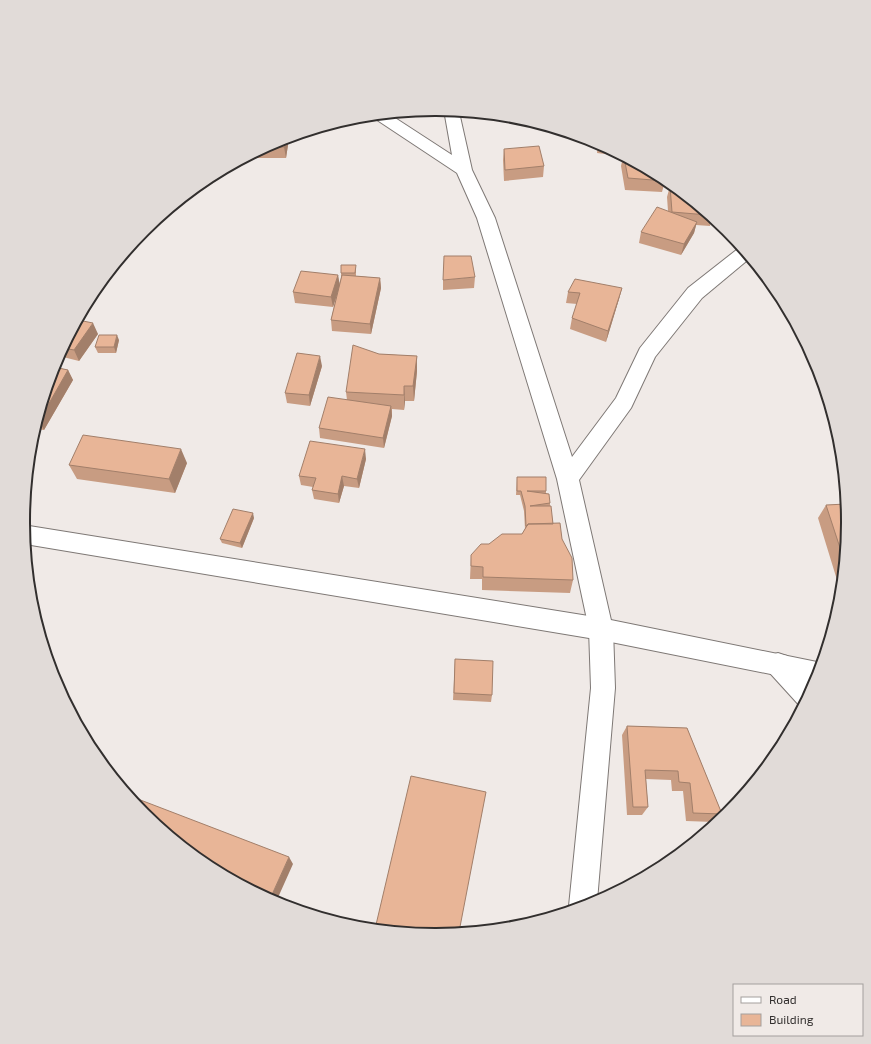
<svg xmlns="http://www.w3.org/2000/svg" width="871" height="1044" font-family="'Exo 2',sans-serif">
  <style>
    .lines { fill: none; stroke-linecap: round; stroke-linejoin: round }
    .minor-casing { stroke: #7e7875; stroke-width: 2 }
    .tertiary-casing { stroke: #7e7875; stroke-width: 2 }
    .secondary-casing { stroke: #7e7875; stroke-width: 2 }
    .minor { fill: #fff; fill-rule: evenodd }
    .tertiary { fill: #fff; fill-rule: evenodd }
    .secondary { fill: #fff; fill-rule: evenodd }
    .wall { fill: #c89c82 }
    .shaded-wall { fill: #a27f6a }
    .building { fill: #e8b597; stroke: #a27f6a }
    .rim { fill: none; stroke: #322f2e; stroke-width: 2 }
  </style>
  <rect width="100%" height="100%" fill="#f0eae7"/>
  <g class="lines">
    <defs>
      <path id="minor" d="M444 110 459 112 472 170 495 218 572 457 616 398 640 348 688 288 739 248 741 247 750 258 702 298 655 357 631 408 579 480 613 629 609 637 601 640 593 637 589 629 557 479 477 218 457 173 374 118 372 116 389 114 452 155Z
        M778 653 787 656 814 685 802 706 799 705 769 672 766 664 769 656Z"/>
      <path id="tertiary" d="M601 618 609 621 613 629 615 688 597 901 571 910 569 906 591 688 589 629 593 621Z"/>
      <path id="secondary" d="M23 525 601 618 822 663 815 683 601 640 25 544Z"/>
    </defs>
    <use href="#minor" class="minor-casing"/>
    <use href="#tertiary" class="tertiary-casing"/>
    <use href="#secondary" class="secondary-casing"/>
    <use href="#minor" class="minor"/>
    <use href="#tertiary" class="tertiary"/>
    <use href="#secondary" class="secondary"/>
  </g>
  <path class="wall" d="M278 141 288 145 286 158H246Z
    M598 143 621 156 597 153Z
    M504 149 544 166 543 177 504 181 503 160Z
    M623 157 665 179V181L662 192 625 190 621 166Z
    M670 186H673L712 218 710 226 696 225 694 233 681 255 639 243 641 232 668 211 667 197Z
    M356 270V276L380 278 381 288 371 334 332 331 331 320 337 293 333 307 295 303 293 292 338 275 339 285 341 278V273Z
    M475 277 474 288 443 290V280Z
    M622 288 619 299 606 342 570 329 572 318 577 304 566 303 568 292Z
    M78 320 98 334 79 361 59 356Z
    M119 340 116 353H98L95 347Z
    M379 354 417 356V371L414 401H405L404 410 392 409V416L384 448 320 438 319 428 347 400 346 392Z
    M322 366 310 406 287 403 285 393Z
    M54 367 68 370 73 380 44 430 35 429Z
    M366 459 359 488 344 486 339 503 314 499 312 490 313 487 301 485 299 476Z
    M187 463 175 493 77 479 69 465Z
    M517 477 546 491V494L550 503V506L553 524 562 539 573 580 570 593 482 590V579H470L471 555 489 544 522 534 525 529 524 511 520 495H516Z
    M826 505 848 522 841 593 818 518Z
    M254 518 242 548 222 543 220 539Z
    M455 659 492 695 491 702 453 700Z
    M627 726 687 728 722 814 714 822 686 821 683 791H672L671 780 646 779 648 807 642 815H627L622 735Z"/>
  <path class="shaded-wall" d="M287 138 288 145 286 158 284 147 285 139Z
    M697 222 694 233 681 255 684 244Z
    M338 275 340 286 333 307 331 297Z
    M380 278 381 288 371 334 370 324Z
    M622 288 619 299 606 342 608 331Z
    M93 323 98 334 79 361 74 350Z
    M117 335 119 340 116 353 114 347Z
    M320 356 322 366 310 406 309 395Z
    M417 356V371L414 401 413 386Z
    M68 370 73 380 44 430 39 421Z
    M404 386 405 401 404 410Z
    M391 406 392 416 384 448 383 438Z
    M181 449 187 463 175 493 169 479Z
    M365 449 366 459 359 488 357 479Z
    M342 476 344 486 339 503 338 494Z
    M253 513 254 518 242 548 240 543Z
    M289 857 293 864 276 902 270 899Z"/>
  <path class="building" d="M285 139 284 147H266L278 141Z
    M539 146 544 166 505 170 504 149Z
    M624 157 665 179V181L628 178Z
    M670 186H673L708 215 672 212Z
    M657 207 697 222 684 244 641 232Z
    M444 256H471L475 277 443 280Z
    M341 265H356L355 273H341Z
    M301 271 338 275 331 297 293 292Z
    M342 275 380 278 370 324 331 320Z
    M575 279 622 288 608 331 572 318 580 293 568 292Z
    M78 320 93 323 74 350 63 348Z
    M99 335H117L114 347H95Z
    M353 345 379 354 417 356 413 386H404V395L346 392Z
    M297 353 320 356 309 395 285 393Z
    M54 367 68 370 39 421 37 420Z
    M328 397 391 406 383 438 319 428Z
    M83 435 181 449 169 479 69 465Z
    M310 441 365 449 357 479 342 476 338 494 312 490 316 478 299 476Z
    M517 477H546V491H527L549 494 550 503 530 506H551L553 524H528L527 526H526L525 506 521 491H517Z
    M846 504 848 522 844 560 826 505Z
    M233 509 253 513 240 543 220 539Z
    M560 523 562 539 572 558 573 580 483 577V567L471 566V555L481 544H489L502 534H522L528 524Z
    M455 659 493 661 492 695 454 693Z
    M627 726 687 728 722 814 693 813 690 783 679 782 678 771 645 770 648 807H633Z
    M411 776 486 792 459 932 435 934 375 929Z
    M130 796 289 857 270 899 206 865 144 814Z"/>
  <path d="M0 0H871V1044H0ZM435 116H436A405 405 0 0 1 841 521V523A405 405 0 0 1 436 928H435A405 405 0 0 1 30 523V521A405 405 0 0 1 435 116Z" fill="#e1dbd8" fill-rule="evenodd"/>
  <path class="rim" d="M435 116H436A405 405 0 0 1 841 521V523A405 405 0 0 1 436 928H435A405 405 0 0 1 30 523V521A405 405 0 0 1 435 116Z"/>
  <rect x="733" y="984" width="130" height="52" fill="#f0eae7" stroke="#a49f9d"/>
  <rect x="741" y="997" width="20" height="6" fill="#ffffff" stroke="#a49f9d"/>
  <text x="769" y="1004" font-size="12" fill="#322f2e">Road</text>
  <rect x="741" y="1014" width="20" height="12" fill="#e8b597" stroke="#a49f9d"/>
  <text x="769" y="1024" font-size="12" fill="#322f2e">Building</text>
</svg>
